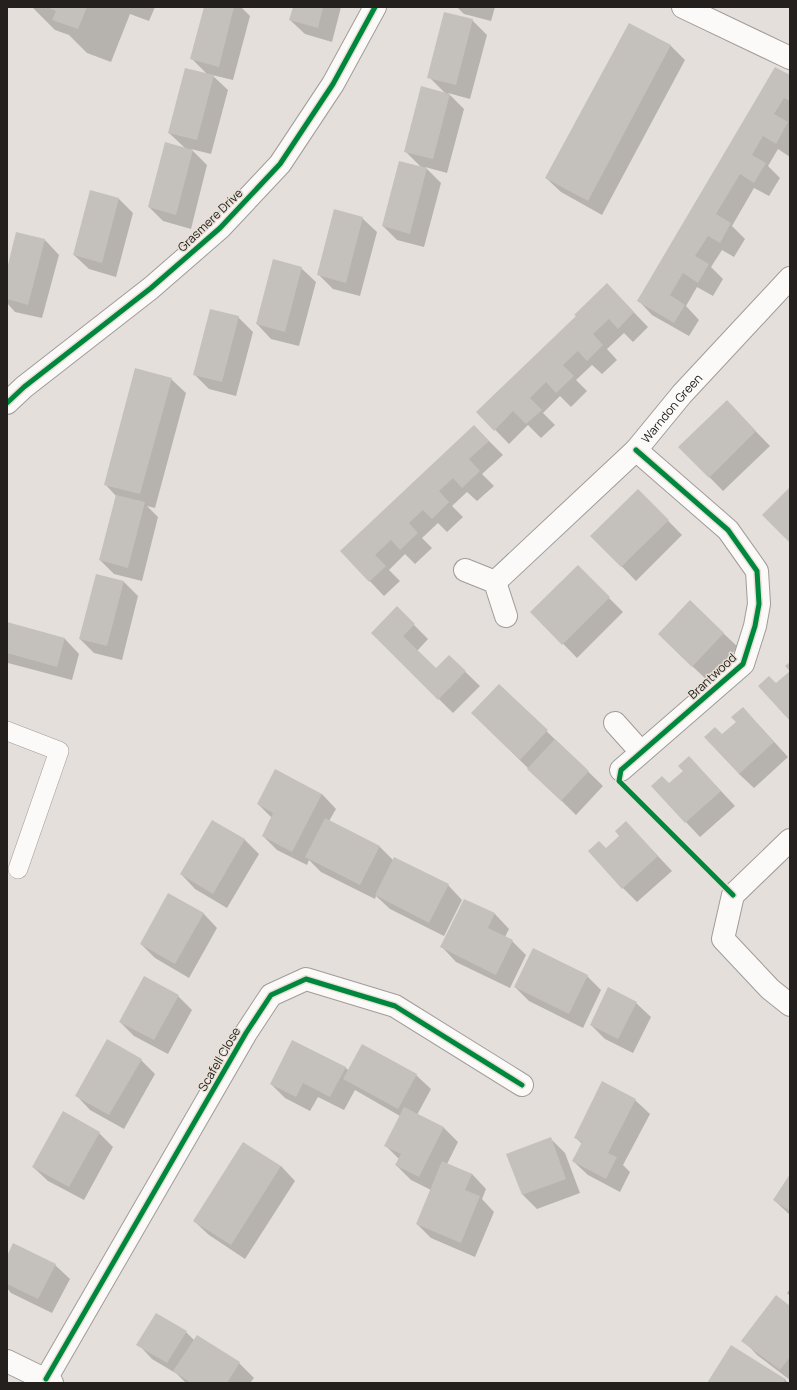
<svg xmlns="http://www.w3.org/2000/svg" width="797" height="1390" font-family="Manrope,sans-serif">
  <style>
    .shadow { fill: #0003 }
    .building { fill: #c4c1bd }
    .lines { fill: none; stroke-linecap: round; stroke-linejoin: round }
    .service-casing { stroke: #a09c99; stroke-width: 20 }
    .minor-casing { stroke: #a09c99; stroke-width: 24 }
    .service { stroke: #fbfaf9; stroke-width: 19 }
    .minor { stroke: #fbfaf9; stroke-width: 22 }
    .cycleway-casing { stroke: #e8e0d6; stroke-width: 8 }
    .cycleway { stroke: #00873e; stroke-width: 5 }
    .labels { text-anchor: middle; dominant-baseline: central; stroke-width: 3; stroke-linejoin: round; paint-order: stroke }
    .street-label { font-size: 12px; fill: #24201d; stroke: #e8e0d6 }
  </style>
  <rect width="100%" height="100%" fill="#e4dfda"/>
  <path class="shadow" d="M32 7H155L149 21 130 14 111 62 87 53 69 35 55 30Z
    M205 7H241L250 16 233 80 212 75 228 90 211 154 191 149 207 165 191 229 163 221 149 207 185 148 169 133 207 74 191 58Z
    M294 7H341L332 42 305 34 290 20Z
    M457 7H495L491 21 464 14Z
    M472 20 487 35 470 99 448 93 464 109 447 173 425 167 441 183 424 247 397 240 383 226 422 168 405 151 445 93 429 77Z
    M629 24 671 46 685 60 602 215 561 192 546 178Z
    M790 76V157L778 149 768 166 780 178 769 196 754 188 732 226 745 239 734 257 722 250 711 267 723 279 713 296 697 287 686 306 699 320 689 336 652 315 638 300Z
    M118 198 133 213 116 277 89 269 74 255Z
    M362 218 377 232 360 296 333 289 318 274Z
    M45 240 59 255 42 318 15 312 7 303V273Z
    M301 268 316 282 299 346 271 339 257 324Z
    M621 299 648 327 633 342 624 333 607 349 617 360 602 374 592 365 576 380 587 391 571 407 560 396 543 413 555 425 541 438 528 425 509 444 478 412Z
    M238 317 253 332 236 396 209 389 194 374Z
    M171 379 186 393 155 508 147 506 158 517 142 581 114 574 100 560 116 496 105 484Z
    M727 402 770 446 723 491 680 447Z
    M474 426 503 455 482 474 494 486 477 501 467 492 452 506 463 517 447 532 438 523 422 538 432 548 415 564 405 554 389 570 400 581 384 596 341 551Z
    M638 490 682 535 636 581 592 536Z
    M578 567 623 612 577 658 532 612Z
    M97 575 124 582 138 596 122 660 94 653 80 639Z
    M397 608 428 639 417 651 436 670 449 656 480 686 453 713 372 633Z
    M7 623 65 639 79 654 72 680 8 663Z
    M723 633 738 647 707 680 673 648Z
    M499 685 603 786 576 815 487 728Z
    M757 723 788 757 754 788 739 774 722 735Z
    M689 757 735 806 700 837 652 786 669 784 684 771Z
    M322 794 336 809 329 821 380 847 394 861 448 885 462 900 444 936 390 909 376 896 375 899 321 872 309 860 307 865 277 850 263 836 272 818 258 804Z
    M212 821 245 840 259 854 227 908 195 889 181 874Z
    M640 837 672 871 637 902 623 888 606 849Z
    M465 900 495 914 509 929 505 937 512 941 526 955 510 988 456 962 442 947Z
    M203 913 217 928 189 978 155 958 141 944Z
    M587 976 601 990 583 1028 529 1001 515 987Z
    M178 996 192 1010 168 1054 134 1036 120 1022Z
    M636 1003 651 1017 633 1053 605 1039 591 1025Z
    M141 1060 155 1074 124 1129 90 1110 76 1095Z
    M345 1067 349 1071 416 1075 431 1089 417 1115 444 1128 458 1142 447 1164 472 1174 486 1189 482 1199 494 1212 475 1257 431 1238 417 1224 431 1190 411 1180 396 1165 399 1159 386 1146 400 1116 355 1090 344 1110 318 1097 310 1111 285 1098 271 1084Z
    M635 1100 650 1114 623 1165 630 1172 620 1192 588 1175 573 1161 582 1144 575 1137Z
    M99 1133 113 1147 84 1200 48 1181 33 1167Z
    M550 1138 565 1153 580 1193 537 1209 523 1195 508 1155Z
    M281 1166 295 1181 245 1259 209 1235 194 1221Z
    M790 1176V1215L774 1200Z
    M7 1258 55 1265 70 1279 52 1313 11 1293 7 1288Z
    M790 1289V1296L787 1293Z
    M790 1307V1380L757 1355 743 1340Z
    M186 1332 194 1340 197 1336 239 1363 254 1378 250 1383H186L177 1374 152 1359 138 1344Z
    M731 1346 785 1379 788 1383H708Z"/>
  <path class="building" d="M47 7H87L78 29 52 20 56 11Z
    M204 7H234L219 67 190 59Z
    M293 7H323L318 28 289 20Z
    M444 12 473 19 456 85 427 78Z
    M629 23 671 45 588 201 545 178Z
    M775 67 790 75V101L784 98 774 114 788 122 776 144 763 136 752 155 766 163 754 183 740 174 716 214 731 223 720 243 708 236 695 256 709 264 698 283 683 273 670 295 685 305 674 323 637 301Z
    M185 68 214 75 197 140 168 133Z
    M421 86 450 94 433 159 404 152Z
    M165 142 193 150 176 215 148 207Z
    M399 161 427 168 410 234 382 226Z
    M90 190 119 198 102 263 73 255Z
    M334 209 363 217 346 283 317 275Z
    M16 232 45 239 28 305 7 299V269Z
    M273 259 302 267 285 332 256 324Z
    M607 283 634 312 618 329 609 319 593 334 603 345 587 361 578 351 563 365 574 376 556 393 546 382 530 398 542 410 526 424 513 411 494 431 476 412 576 316 574 315Z
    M210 309 239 316 222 382 193 375Z
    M135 368 172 378 140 494 104 485Z
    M727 400 756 431 709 478 678 447Z
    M474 425 489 441 469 459 480 471 462 488 453 478 439 491 449 502 432 519 423 510 409 523 418 533 400 550 391 540 375 555 386 566 369 582 340 551Z
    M790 487V543L762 515Z
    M638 489 669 520 621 567 590 536Z
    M116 495 145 502 128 568 99 560Z
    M578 565 610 597 562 645 530 612Z
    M96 574 124 581 107 646 79 639Z
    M690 600 724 633 692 667 658 634Z
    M397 606 415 624 403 636 436 668 449 655 466 671 438 700 371 633Z
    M7 622 65 638 57 667 7 653Z
    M790 662V721L758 686 769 676 776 683 790 671 785 666Z
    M499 684 548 730 520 760 471 713Z
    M743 707 774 742 739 774 704 737 715 727 722 734 736 722 731 717Z
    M555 739 589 771 561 801 527 769Z
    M689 756 721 791 685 823 651 786 662 776 669 783 683 771 678 766Z
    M275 769 322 794 292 852 262 836 273 813 257 804Z
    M325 818 380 846 360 885 305 857Z
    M212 820 245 839 213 894 180 874Z
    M626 821 658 856 622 889 588 851 599 841 606 848 619 836 615 831Z
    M394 857 449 884 429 923 375 895Z
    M168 893 204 913 175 964 140 944Z
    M464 899 495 913 488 928 513 940 496 975 440 947Z
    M533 948 588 975 569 1014 514 987Z
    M144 976 179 995 154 1040 119 1022Z
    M608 987 637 1002 618 1039 590 1025Z
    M107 1039 142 1059 109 1115 75 1096Z
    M292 1040 346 1067 330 1097 303 1083 296 1097 270 1084Z
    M362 1044 417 1074 398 1109 343 1079Z
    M602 1081 636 1099 608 1153 617 1157 606 1179 572 1161 582 1142 574 1138Z
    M404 1107 444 1127 419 1177 395 1165 401 1154 384 1146Z
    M63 1111 100 1132 69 1187 32 1167Z
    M551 1137 566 1179 522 1195 506 1154Z
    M243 1142 281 1166 231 1245 193 1221Z
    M442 1161 472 1174 465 1190 480 1196 461 1243 416 1224Z
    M790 1174V1211L773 1200Z
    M13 1243 56 1264 38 1299 7 1284V1256Z
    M776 1295 790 1306V1357L780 1370 741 1341Z
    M156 1313 187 1331 167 1363 136 1345Z
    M197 1335 240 1362 227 1383H191L173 1371Z
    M731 1345 785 1379 783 1383H707Z"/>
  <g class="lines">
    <defs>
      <path id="service" d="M7 731 59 751 18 869"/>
      <g id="minor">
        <path d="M683 7 790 58"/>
        <path d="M7 403 24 387 151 288 220 228 280 164 333 84 375 7"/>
        <path d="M465 570 495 582 506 616"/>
        <path id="s1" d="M495 582 636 450 682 394 790 278"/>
        <path d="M615 723 641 752"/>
        <path d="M621 770 743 664 755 626 759 604 757 571 728 530 636 450"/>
        <path d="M790 840 733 895 723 939 770 989 790 1005"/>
        <path d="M7 1361 52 1383"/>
        <path d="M46 1379 246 1033 271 995 306 979 395 1006 522 1085"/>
      </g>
    </defs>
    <use href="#service" class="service-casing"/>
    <use href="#minor" class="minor-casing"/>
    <use href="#service" class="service"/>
    <use href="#minor" class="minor"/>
    <defs>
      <path id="cycleway" d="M7 403 24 387 151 288 220 228 280 164 333 84 375 7
        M636 450 728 530 757 571 759 604 755 626 743 664 621 770 619 781 733 895
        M46 1379 246 1033 271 995 306 979 395 1006 522 1085"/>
    </defs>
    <use href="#cycleway" class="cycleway-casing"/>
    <use href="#cycleway" class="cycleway"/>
  </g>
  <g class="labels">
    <g class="street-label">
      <text transform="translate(210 220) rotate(-44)">Grasmere Drive</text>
      <text stroke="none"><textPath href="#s1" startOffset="248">Warndon Green</textPath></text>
      <text transform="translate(712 676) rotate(-43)">Brantwood</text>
      <text transform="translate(219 1059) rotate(-60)">Scafell Close</text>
    </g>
  </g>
  <rect width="797" height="1390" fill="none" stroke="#24201d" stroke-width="16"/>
</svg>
